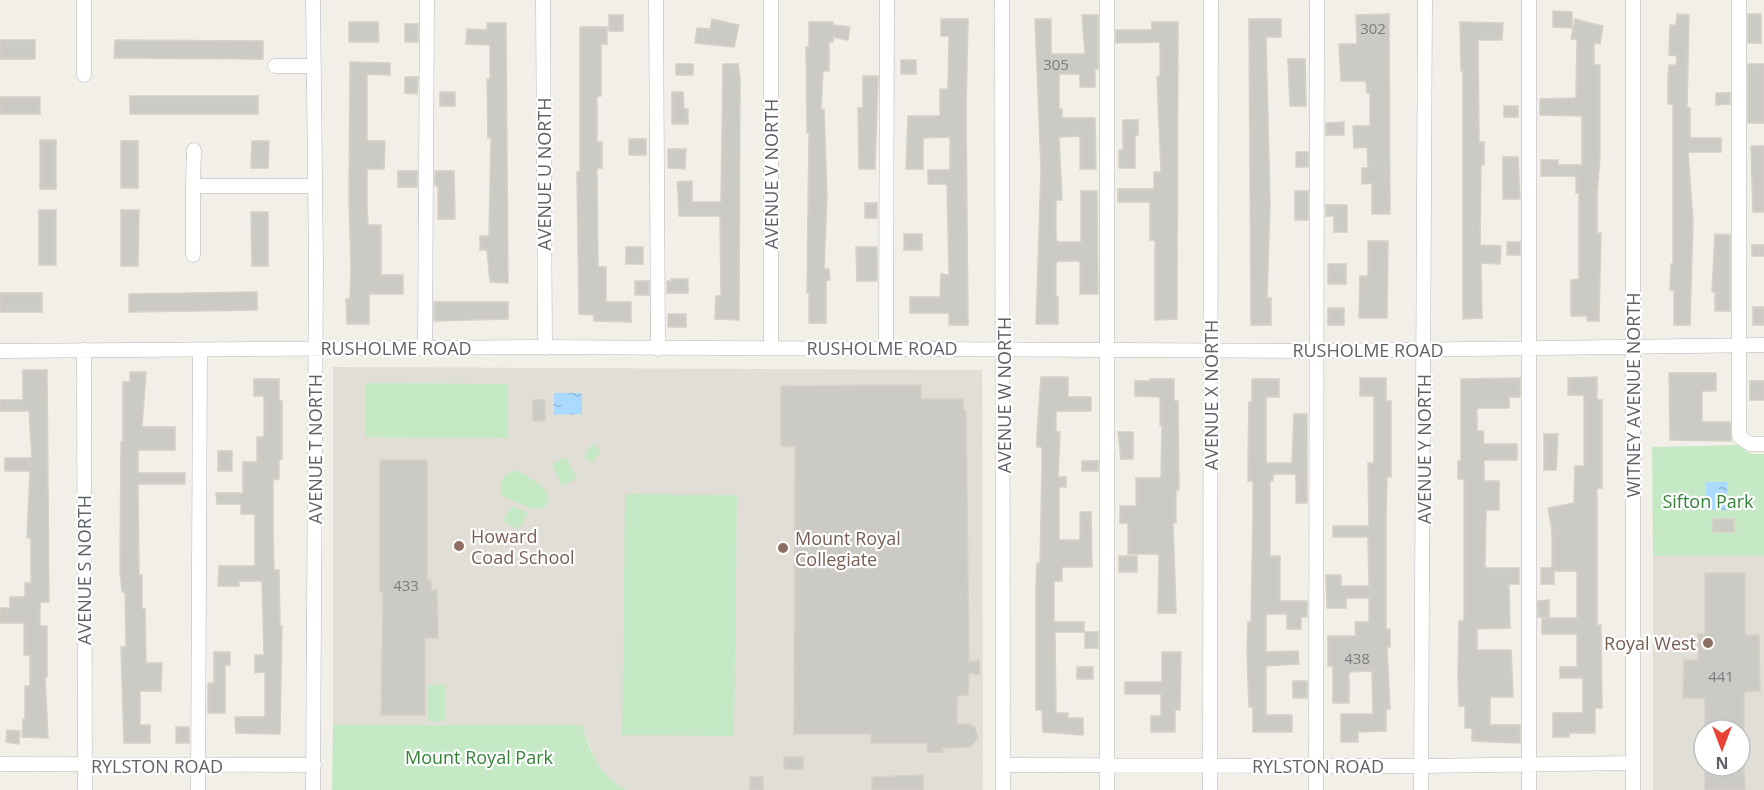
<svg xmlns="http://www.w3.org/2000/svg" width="1764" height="790" font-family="'Open Sans',sans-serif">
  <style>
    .education { fill: #e1ded6; fill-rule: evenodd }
    .park { fill: #c5e8c5 }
    .water { fill: url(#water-ripples) }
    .building { fill: #cccac5; stroke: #d6d1c6; stroke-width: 1.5 }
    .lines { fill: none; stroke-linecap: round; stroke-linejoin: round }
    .minor-casing { stroke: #b5b8bc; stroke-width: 15 }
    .minor { stroke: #fff; stroke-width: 14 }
    .education-dot { fill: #8d6e63; stroke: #fff; stroke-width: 2 }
    .labels { text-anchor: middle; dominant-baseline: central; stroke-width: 4.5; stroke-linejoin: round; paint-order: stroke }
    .number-label { font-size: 15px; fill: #7a7d7f }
    .street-label { font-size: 18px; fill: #5f6368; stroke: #fff }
    .park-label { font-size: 18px; fill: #348238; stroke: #fff }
    .education-label { font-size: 18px; fill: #785e54; stroke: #fff; text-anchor: start }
  </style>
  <defs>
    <pattern id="water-ripples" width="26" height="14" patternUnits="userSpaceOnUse" patternTransform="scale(1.5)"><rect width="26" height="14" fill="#aadaff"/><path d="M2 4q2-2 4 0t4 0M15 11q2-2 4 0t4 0" fill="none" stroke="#8eb4d2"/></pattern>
  </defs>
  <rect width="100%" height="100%" fill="#f1efe8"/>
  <path class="education" d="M333 367 982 370 983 790H626L610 781 598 768 582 725H333Z
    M1653 556H1764V790H1653ZM1704 730H1740V766H1704Z"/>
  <path class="park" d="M365 383 508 384V438L365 437Z
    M592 444 601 450 592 463 583 457Z
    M1737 445 1752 454H1764V556H1653L1652 447Z
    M566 457 577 479 562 486 552 464Z
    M515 470C526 474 549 488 549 500L544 508 532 509 502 496C498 484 502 475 515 470Z
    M625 494 737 495 734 736 622 735Z
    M512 506 528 513 518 530 503 521Z
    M428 685H445V721H428Z
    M333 725H582C591 754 599 775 626 790H332Z"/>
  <path class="water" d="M554 393H582V414L554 415Z
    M1706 482H1727V510H1705Z"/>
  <path class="building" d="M1553 11 1572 12V28L1553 27Z
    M1389 14 1390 214H1372V183L1362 184V168H1368L1367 147 1354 148 1353 126H1370V93H1367L1366 81H1341L1339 44H1357L1356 15Z
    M1677 14 1689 15 1687 108H1690V138H1721V152H1688L1693 221 1690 325H1674V290H1670L1671 264H1673V104H1668V77L1669 65H1676L1677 56 1669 55V50L1670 25H1676Z
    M1748 14H1761V43H1748Z
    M609 15H623V31H609Z
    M1082 15H1098V69H1095V87H1080V74H1059V109H1062V118H1095L1096 169H1080V136L1059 137 1062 200H1056V239L1058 242H1081V191H1097L1098 294H1080V261H1058L1056 263V297H1058V324H1036L1041 169 1035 19H1051V54H1085Z
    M712 19 739 25 734 47 695 43 697 28 710 29Z
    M941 19H968L966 110 968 325H949V313H910V297H940L941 274 949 275 947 184H928V170H950V137L923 138V169H906L908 116H940V89H948L949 36H941Z
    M1249 19H1281V37H1266L1270 203 1267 298H1271V325H1251Z
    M1575 19 1603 26 1600 44 1594 43V65H1600V157L1597 193V233H1601L1599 321H1587V316H1571V280L1579 279V193H1576V176H1541V160H1558V165H1582V116L1540 115V99L1576 98 1577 40 1571 39Z
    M349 22H378L379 42H349Z
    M809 22H833V25L850 27 848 40 833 37V42H829V71H823L821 109H824L827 197 824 269H829L830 280H826V323H809V293H807L809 133H807L806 47H809Z
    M1152 22H1178L1177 319 1155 320V240H1150V202H1118V189H1154V172H1161L1157 77H1160V42L1116 43V30H1152Z
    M1460 22 1503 23 1502 40H1478L1479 142H1484V165H1481L1480 245 1501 246 1500 264 1481 263 1482 318 1463 319V71H1461Z
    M487 23H506L508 283 490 282 487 250H480V236H489L491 138H488L487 79H490V45L466 44 467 29 487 30Z
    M405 24H418V42H405Z
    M580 27H607V44H601V96H597V142H602V168H597L598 267H606V302H631V322L594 321V315L579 314 577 172H580Z
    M0 40H35V59H0Z
    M115 40 263 41V59L114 58Z
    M1288 59H1305L1306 106H1290Z
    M901 60H916V74H901Z
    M350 62 390 63V75L367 74V141H385L384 169H367V208L368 225H381V275H403V294H369V324H347L346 299H350L351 267 349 200Z
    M676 64H693V75H676Z
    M723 64H738L740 78 739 320 715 319 716 296H721L720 216H679L678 192 677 182 692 181V202H721Z
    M1748 64H1764V123H1748Z
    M863 76H878L875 169H859L858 108H863Z
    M405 77H418L417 94 405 93Z
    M440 92H455V106H440Z
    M672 92H683L684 109H688V124H672Z
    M1716 93H1730V104L1716 105Z
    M130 96H258V114H130Z
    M0 97H40V114H0Z
    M1504 106H1518V117H1504Z
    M1123 120H1138V135H1135V168H1119V150H1123Z
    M1344 122V135H1326V123Z
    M629 139H646V155H629Z
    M40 140H56V189H40Z
    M121 141H138V188H121Z
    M252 141H269L268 168H251Z
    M1751 146H1764V212H1753Z
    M668 149H686L685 169 668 168Z
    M1296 152H1308V167H1296Z
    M1503 157H1518L1520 199H1503Z
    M398 171H417V187H398Z
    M435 171H454L455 219H438V186H435Z
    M1295 191H1308V220H1295Z
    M865 203H877V218H865Z
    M1326 205H1347V232H1334V216H1326Z
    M39 210H56V265H39Z
    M121 210H139L138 266H121Z
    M251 212H268V266H252Z
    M904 234H922V250H904Z
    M1715 234 1730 235V311H1715V292H1712Z
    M1368 241H1388L1387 318H1359L1360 276H1368Z
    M1507 242H1520V255H1507Z
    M1752 245H1764V256H1752Z
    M626 247H643V264H626Z
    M856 247H877V281H857Z
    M1328 264H1346V284H1328Z
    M671 279H688V293H667V281H671Z
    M635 281H649V295H635Z
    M257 292V310L129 312V294Z
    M0 293H42V312H0Z
    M434 302H508V319L434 321Z
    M1753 307H1764V325H1753Z
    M1328 308H1344V325H1328Z
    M668 314H686V327H668Z
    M23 370H47L49 602H40V626H47V677H45L48 738 22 737 23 719H25V686H30V655H24V623H0V608H10V597H25V583H31V538H27L30 471H5V458H32L29 411H0V400H23Z
    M130 372H146L142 427H175V450H138V473H185V484H138L139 575H142V609H145L146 663H162L161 691H140V725H150V743H124L121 647H126L125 592H122L120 571 121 442H123V382H130Z
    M1669 373H1716V391H1702V422H1730L1731 441 1670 440Z
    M1041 377H1068V397H1091V411H1056V432H1060L1058 477H1066V487H1059V540H1080V512H1091L1092 567H1062V581H1054V622H1084V632H1055L1056 713H1068V718H1083V735L1043 732 1042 710H1036V585L1037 563H1040L1042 468V447H1037V432Z
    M1597 377V400H1602V488H1597V625H1601L1602 708H1595V733H1569V737H1553V713H1583V678H1560V667H1577V634H1542V618H1577V571H1554V584H1541V568H1552V531L1548 508 1574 503 1575 466H1584V395H1568V378Z
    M1360 378H1386V401H1391V477H1387L1386 520V629H1390V647H1387L1390 709H1386V731L1358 732V742H1341V714H1373L1372 671 1349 672V703H1333V666H1328V636H1356L1355 622H1369V598H1346V608H1327L1326 575H1341V586H1369L1368 537H1333V526H1369L1368 463H1374V396H1360Z
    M1520 378V397H1509V408H1477V431H1483L1484 444H1517V460H1484V481H1499V510H1486L1485 568H1519V584H1509L1510 628 1477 629V650H1511L1513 697H1490V725H1520V743L1472 741V728H1465V706H1459L1458 675 1459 621H1464V479H1458V461H1461V379Z
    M254 379H279V401H282V459H279V479L273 480V528L274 570H279L280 626H282L280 734 236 733 235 717H265V672L255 673V655H264L262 581H239V586H218L219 566H255V514H241V504H217L216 493H243V462H257V437H264V396H254Z
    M1150 379H1174V401H1178L1179 490H1176V523H1173L1176 613H1158L1159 554H1128V523H1120V506H1136V478H1161L1162 425H1160V397L1135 396V381H1150Z
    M1252 379H1279V397H1266V463H1292L1294 414H1307V503H1296V474H1273V481H1270V556H1280V601H1307V617H1301V629H1287V614H1266V652L1298 651 1299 664 1266 666V715H1292V732H1253V707H1249L1247 652 1248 622H1251L1253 515V481H1248V463L1249 402H1252Z
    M1750 381H1764V400H1750Z
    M921 385V399H963L964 410 966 411 969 662 979 660 980 675 969 673 968 695 957 696V724H970L975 728 978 739 970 747 941 748 944 752H927L928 743H871V734H794L795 447 781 446V386Z
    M533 400H545V421H533Z
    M1118 432H1133V459H1121Z
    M1544 434H1558L1556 470H1544Z
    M218 451H232V471H218Z
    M380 460H427V580H431V590H437L438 638H425V715H381L383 592H380Z
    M1082 461H1098V471H1082Z
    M1713 519H1734V532H1712Z
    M1119 556H1137V572H1119Z
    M1705 573H1745V635H1759L1760 691 1744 692V730H1705V698H1683L1684 660H1698V634H1705Z
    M1549 600V617H1538V601Z
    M1085 632H1098V648H1085Z
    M214 652H230V665H225V713H208V683H214Z
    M1162 652H1181L1180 710H1175V732H1151V716H1161V694H1125V682H1162Z
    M1077 667H1093V679H1077Z
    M1293 681H1307V698H1293Z
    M176 727H189V743H176Z
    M7 730 20 731 19 744 6 742Z
    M784 757H804L803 770 784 769Z
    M1705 766H1744L1745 790H1705Z
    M923 775V790H872V777Z
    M750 777H763V790H750Z"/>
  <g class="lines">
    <defs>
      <path id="minor" d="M84 0V75
        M313 0 316 264 313 790
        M543 0 545 348
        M656 0 658 349
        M771 0V348
        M1002 0 1003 790
        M1529 0V790
        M1633 0V790
        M1739 0V436L1750 444H1764
        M275 66H314
        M194 150 193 186H315
        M193 186V255
        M425 348 427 0
        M886 348 887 0
        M84 350 85 790
        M0 351 527 347 1317 351 1764 345
        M0 764 314 765
        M1003 765 1421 766 1633 763
        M198 790 200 350
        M1107 790V0
        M1210 790 1211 0
        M1316 790 1317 0
        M1421 790 1425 0"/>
    </defs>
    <use href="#minor" class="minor-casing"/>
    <use href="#minor" class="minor"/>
  </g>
  <g class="education-dot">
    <circle cx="459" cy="546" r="6"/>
    <circle cx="783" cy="548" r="6"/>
    <circle cx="1708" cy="643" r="6"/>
  </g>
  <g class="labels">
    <g class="number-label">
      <text x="1373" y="28">302</text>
      <text x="1056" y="64">305</text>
      <text x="406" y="585">433</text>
      <text x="1357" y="658">438</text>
      <text x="1721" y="676">441</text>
    </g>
    <g class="street-label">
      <text transform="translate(544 174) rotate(-90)">AVENUE U NORTH</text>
      <text transform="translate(771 174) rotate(-90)">AVENUE V NORTH</text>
      <text x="396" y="348">RUSHOLME ROAD</text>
      <text x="882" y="348">RUSHOLME ROAD</text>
      <text x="1368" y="350">RUSHOLME ROAD</text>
      <text transform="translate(1004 395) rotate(-90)">AVENUE W NORTH</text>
      <text transform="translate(1211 395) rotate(-90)">AVENUE X NORTH</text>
      <text transform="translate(1633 395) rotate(-90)">WITNEY AVENUE NORTH</text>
      <text transform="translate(315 449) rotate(-90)">AVENUE T NORTH</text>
      <text transform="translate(1424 449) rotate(-90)">AVENUE Y NORTH</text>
      <text transform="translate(84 570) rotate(-90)">AVENUE S NORTH</text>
      <text x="157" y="766">RYLSTON ROAD</text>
      <text x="1318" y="766">RYLSTON ROAD</text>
    </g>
    <g class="park-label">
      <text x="1708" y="501">Sifton Park</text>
      <text x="479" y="757">Mount Royal Park</text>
    </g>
    <g class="education-label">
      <text x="471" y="536">Howard<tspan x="471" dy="21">Coad School</tspan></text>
      <text x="795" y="538">Mount Royal<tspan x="795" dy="21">Collegiate</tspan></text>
      <text x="1696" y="643" text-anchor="end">Royal West</text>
    </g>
  </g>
  <g transform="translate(1722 748) rotate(180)"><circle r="28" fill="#ffffff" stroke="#bfc1c3" stroke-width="1.5"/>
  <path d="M0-4.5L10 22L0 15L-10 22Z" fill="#ea4335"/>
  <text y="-9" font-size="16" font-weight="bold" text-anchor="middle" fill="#5f6368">N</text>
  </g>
</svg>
